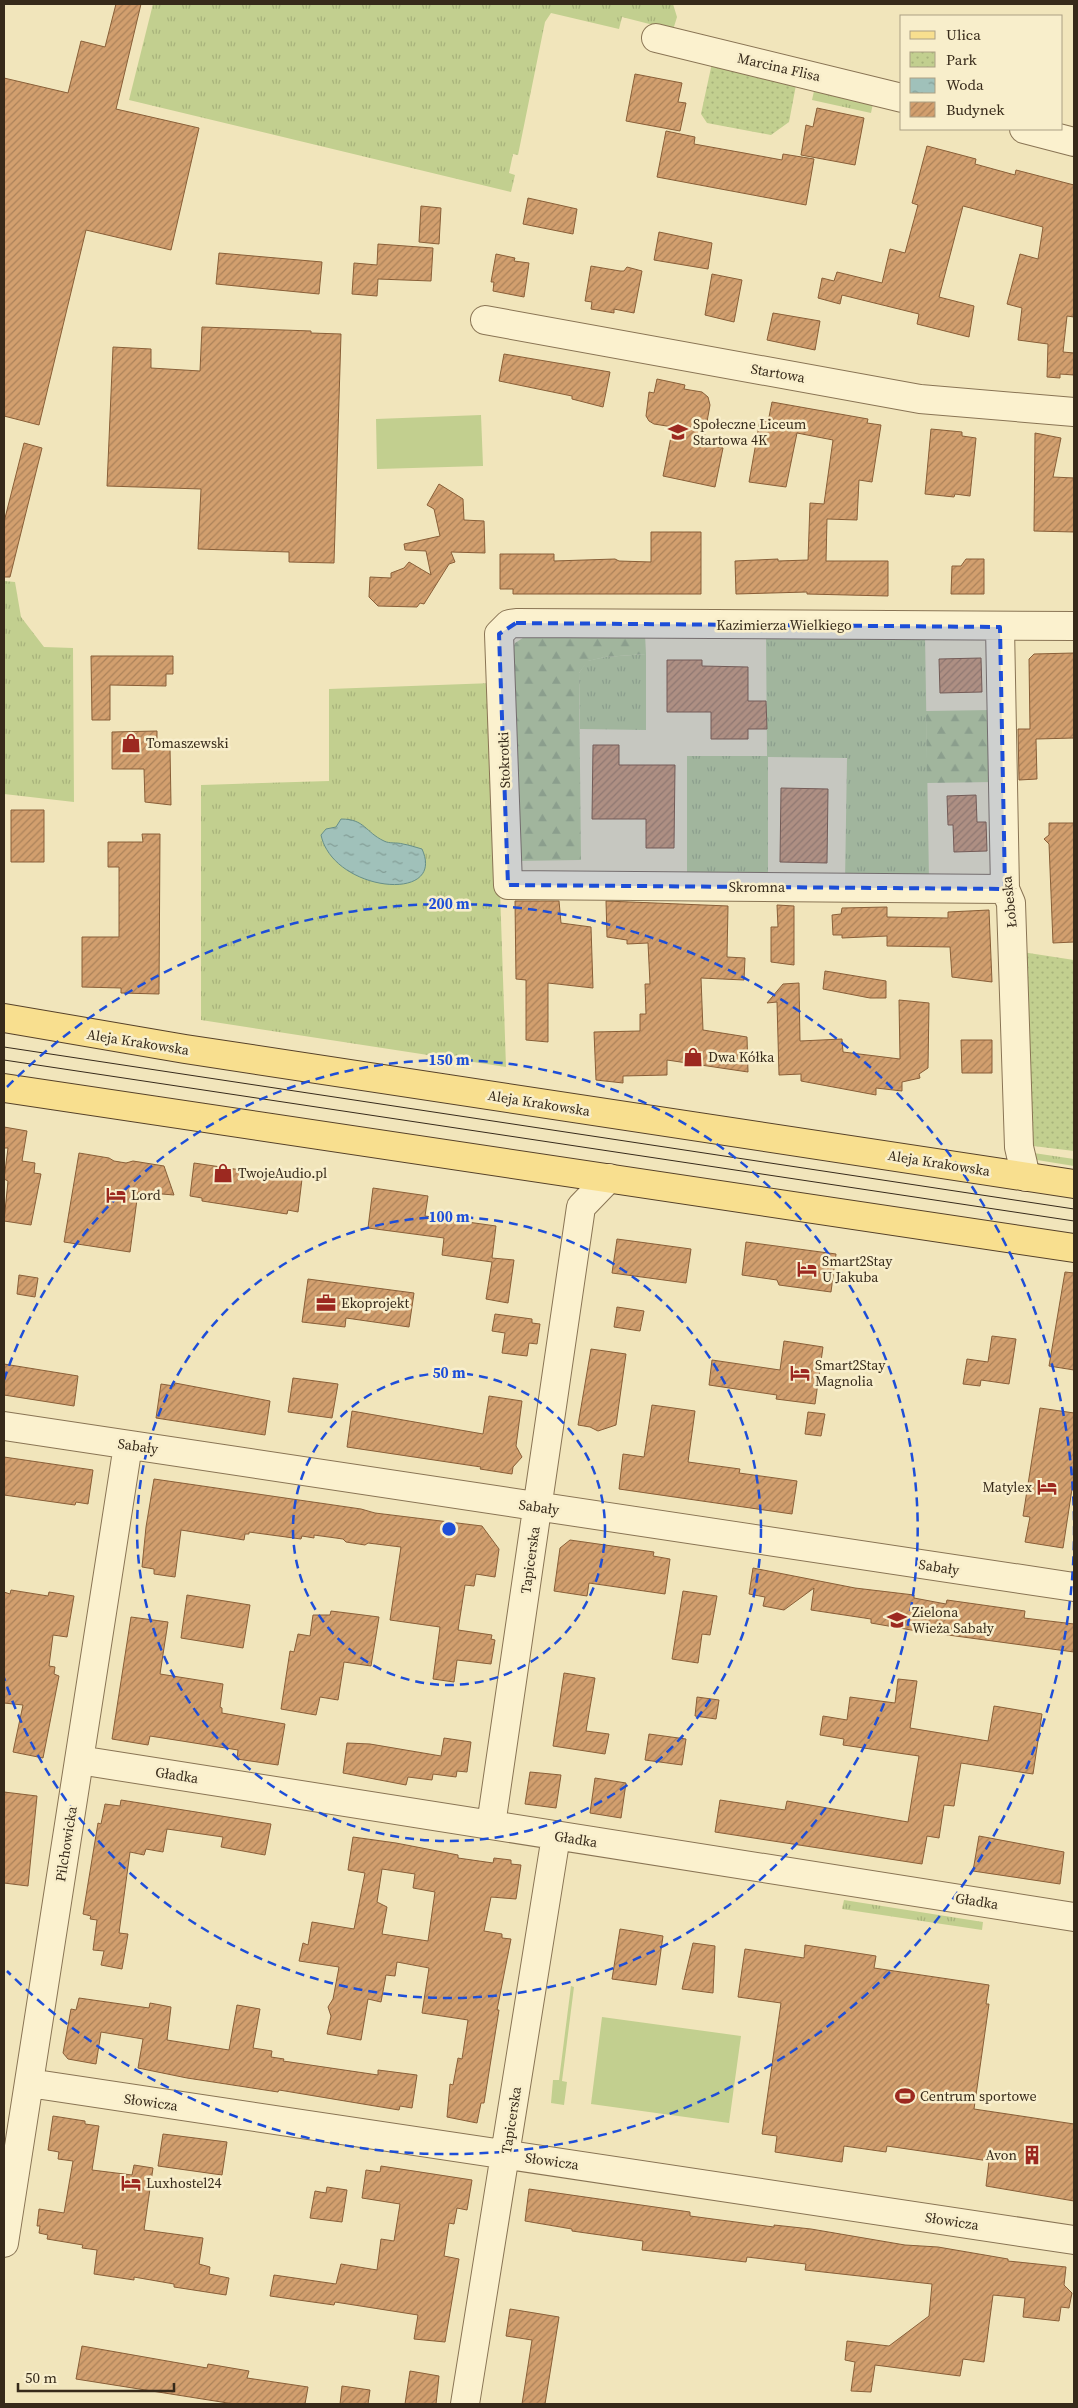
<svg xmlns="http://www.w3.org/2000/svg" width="1078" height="2408" viewBox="0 0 1078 2408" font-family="'Source Serif 4',serif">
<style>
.grass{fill:url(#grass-tufts)}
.forest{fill:url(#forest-firs)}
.park{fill:url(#park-dots)}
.pitch{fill:#c2cf8f}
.water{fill:url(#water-ripples);stroke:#678f88}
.building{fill:url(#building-hatch);stroke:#895f38;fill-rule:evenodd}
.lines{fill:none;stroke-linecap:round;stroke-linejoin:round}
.minor-casing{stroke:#897454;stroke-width:30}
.major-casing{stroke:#564129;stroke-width:30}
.minor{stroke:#fbf1ce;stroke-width:28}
.major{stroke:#f8df8f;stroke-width:28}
.tram{stroke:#372a1a;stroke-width:1}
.marked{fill:#1d4ed8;fill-opacity:0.2;stroke:#1d4ed8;stroke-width:4;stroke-dasharray:10 6;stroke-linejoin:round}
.ring{fill:none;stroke:#1d4ed8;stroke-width:2.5;stroke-dasharray:9 6}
.labels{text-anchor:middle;stroke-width:5;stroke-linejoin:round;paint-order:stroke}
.street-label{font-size:14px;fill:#372a1a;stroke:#f8eecb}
.poi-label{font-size:14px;fill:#372a1a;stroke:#f8eecb;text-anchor:start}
.centre{fill:#1d4ed8;stroke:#f8eecb;stroke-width:2.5}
.ring-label{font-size:15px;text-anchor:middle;font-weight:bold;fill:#1d4ed8;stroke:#f8eecb;stroke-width:5;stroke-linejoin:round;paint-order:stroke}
</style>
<defs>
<pattern id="grass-tufts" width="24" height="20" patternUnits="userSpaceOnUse" patternTransform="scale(1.25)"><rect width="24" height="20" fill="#c2cf8f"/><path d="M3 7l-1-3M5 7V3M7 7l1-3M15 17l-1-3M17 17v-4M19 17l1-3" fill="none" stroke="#a7b27b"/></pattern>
<pattern id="forest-firs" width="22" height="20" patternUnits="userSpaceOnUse" patternTransform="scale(1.25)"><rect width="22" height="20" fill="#c2cf8f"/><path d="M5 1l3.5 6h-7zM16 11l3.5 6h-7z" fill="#a7b27b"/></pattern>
<pattern id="park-dots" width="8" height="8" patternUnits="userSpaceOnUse" patternTransform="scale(1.25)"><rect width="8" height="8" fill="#c2cf8f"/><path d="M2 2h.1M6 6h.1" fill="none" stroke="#a7b27b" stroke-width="1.8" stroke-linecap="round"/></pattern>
<pattern id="water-ripples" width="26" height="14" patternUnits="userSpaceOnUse" patternTransform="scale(1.25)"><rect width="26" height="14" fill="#a0c1ba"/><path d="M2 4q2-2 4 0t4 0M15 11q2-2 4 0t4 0" fill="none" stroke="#839d96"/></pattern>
<pattern id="building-hatch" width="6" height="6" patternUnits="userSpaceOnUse" patternTransform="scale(1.25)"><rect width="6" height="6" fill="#d29f6e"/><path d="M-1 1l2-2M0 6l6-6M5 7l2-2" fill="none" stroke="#ab825a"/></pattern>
</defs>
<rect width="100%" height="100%" fill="#f1e5bb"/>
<path class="grass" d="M153,4H673L677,17L673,30L622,17L619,29L551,13L545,22L518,155L513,154L509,173L515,175L511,192L129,100Z
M816,82L873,103L871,113L812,100Z
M4,581L15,582L21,617L44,647L73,648L74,802L4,794Z
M766,633L925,634L929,881L845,882L847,758L768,757V879L687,878V756H767Z
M646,654V730L580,729L579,673L587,661L605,657Z
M493,683L506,1067L201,1020V785L329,781V689Z
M1027,1152L1074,1159V1166L1031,1159Z
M844,1900L983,1922L982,1930L842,1909Z"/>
<path class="forest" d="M529,634H645L646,654L605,657L588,661L579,673L581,860L513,861L510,658L515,643Z
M993,710L995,782L927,783L926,711Z"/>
<path class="park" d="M712,63L796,85L789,122L771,135L707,123L701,114Z
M1022,952L1074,960V1151L1025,1145Z"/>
<path class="pitch" d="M481,415L483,466L377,469L376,419Z
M571,1986L574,1987L562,2081L567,2082L564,2105L551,2103L553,2080H559Z
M602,2017L741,2036L729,2123L591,2104Z"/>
<path class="water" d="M341,819C365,819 365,832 384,841C390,844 396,842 403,844C409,845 415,847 422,849C447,904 333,892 321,835L326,829L336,827Z"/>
<path class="building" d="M116,4H141L116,109L199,128L171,250L86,230L39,425L4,416V78L68,93L81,41L105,47Z
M635,74L682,83L678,102L686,103L680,131L626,121Z
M817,108L864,118L855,165L801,155L806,125L813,127Z
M666,131L695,137L694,144L744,153L782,160L783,154L814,159L806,205L657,177Z
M927,146L976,159L975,164L1015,175L1016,170L1074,185V317L1067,316L1063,352L1074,353V375L1060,374V378L1047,377L1048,344L1018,340L1022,308L1007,304L1020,254L1038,259L1043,227L963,206L939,297L974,306L969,337L917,324L919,314L842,295L840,304L818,298L822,278L834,281L837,272L882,283L890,249L905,253L918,205L912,203Z
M528,198L577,209L573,234L523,224Z
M421,206L441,208L439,244L419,242Z
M659,232L712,243L708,269L654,260Z
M378,244L433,248L431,281L378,279L377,296L352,294L354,263L377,265Z
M219,253L322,262L319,294L216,284Z
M496,254L515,258L514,261L529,263L524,297L493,291L494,282H491Z
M591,266L620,271H624L627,267L642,271L634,313L614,309V313L591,309L592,302L585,301Z
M712,274L742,280L734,322L705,315Z
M773,313L820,321L815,350L767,340Z
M202,327L311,331V333L341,334L334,563L289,562V552L198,549L201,489L107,486L113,347L151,349V368L200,371Z
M504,354L610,372L603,407L572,399V396L499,381Z
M657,379L685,385L684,389L702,392L708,397L710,405L703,444L723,448L715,487L663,476L673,427L654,424L649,421L646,416L649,392L654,393Z
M772,402L868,419L867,423L881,425L872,482L859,480L857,520L827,519L826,561H888V596L807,594V592L736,594L735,561L778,559V561L808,560L810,503L824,504L833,440L797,433L786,487L749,482L760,420L768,422Z
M931,429L962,432V436L976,438L970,496L955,494L954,497L925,494Z
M1035,433L1061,438L1053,477L1074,478V532L1034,531Z
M24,443L42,448L10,577H4V522Z
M439,484L463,499L464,520L484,521L485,553L451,552L455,562L449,564L424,604L420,603L417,607L378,606L369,597L370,577L391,578V573L404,568L409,562L431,575L426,551L405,550L404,544L440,536L434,509L427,505Z
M651,532H701V594H513V589H500V554H554V561L615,559L619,561L651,562Z
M966,559H984V594H951L952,566H961Z
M1074,653V738L1036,739L1037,779L1019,780L1018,729H1030L1029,659L1034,654Z
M91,656H173V674H166V686L110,685V720H92Z
M981,658L982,692L940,693L939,659Z
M667,660H702V666L748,667V701H766L767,729H748V739H711V712H667Z
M157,731V748L170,747L171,805L145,802L144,769H112V732Z
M593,745H619V765H675L674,848H646V819H592Z
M781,788L828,789L827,863L780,862Z
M976,795L977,822H986L987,851L954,852L953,825H948L947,796Z
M11,810H44V862H11Z
M1049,823H1074V942L1053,943L1049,844L1044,839L1049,835Z
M142,834H160L159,994L121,993V988L82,987V937H119V867H108V842H143Z
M515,901H559L561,923L591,927L593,988L548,983V1042L526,1040V980L516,979Z
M606,901L728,906L727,957L745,958L744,980L701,978L703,1030L747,1037L748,1072L667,1060V1075L623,1076V1083L596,1080L594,1032L640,1031V1014H646L645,984H650L648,943L627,944V940L607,937Z
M777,905L794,906V965L771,962V927H778Z
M887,907V917L948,918V912L989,910L992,982L952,977L950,947L887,946V936L842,938V935H833L832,915L841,914L842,908Z
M825,971L886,981V998H870L823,989Z
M799,983L800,1041L842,1039L843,1052L900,1059L899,1000L929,1003L928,1068L919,1074L920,1078L902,1082V1091L876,1088V1095L801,1081V1074L779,1075L777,1002L767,1003L783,984Z
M961,1040H992V1073H962Z
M4,1127L27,1131L22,1161L35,1163L34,1173L41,1174L31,1225L4,1221L8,1181L4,1179L8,1148H4Z
M79,1153L109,1158L114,1161L126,1163L133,1161L164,1166L174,1195L138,1192L130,1252L64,1242Z
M194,1163L302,1179L298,1212L288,1210L287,1214L202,1201V1198L190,1196Z
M373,1188L428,1196L425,1216L496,1226L492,1258L514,1260L508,1303L486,1299L492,1262L442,1255L444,1238L368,1228Z
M617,1239L691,1249L686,1283L612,1273Z
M746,1242L836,1254L831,1292L779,1285L777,1280L742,1275Z
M1065,1272L1074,1273V1370L1049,1366Z
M19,1275L38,1278L35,1297L17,1294Z
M308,1279L414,1293L409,1327L346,1318L345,1327L302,1322Z
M617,1307L644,1311L640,1331L614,1327Z
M495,1314L532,1319V1323L540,1324L537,1344L529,1343L527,1356L502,1353L505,1333L492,1331Z
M992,1336L1016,1339L1009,1384L981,1380L980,1386L963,1384L967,1359L988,1362Z
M784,1341L823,1347L815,1404L776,1399L777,1395L709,1385L712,1360L780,1370Z
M591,1349L626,1354L616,1425L598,1431L590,1427L578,1425Z
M4,1364L78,1376L74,1406L4,1395Z
M293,1378L338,1384L332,1418L288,1412Z
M175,1383L270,1401L265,1435L156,1418L161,1384L174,1386Z
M489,1396L522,1401L516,1446L522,1457L513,1467L512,1474L480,1469L481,1467L347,1447L352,1411L483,1434Z
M652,1405L695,1411L688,1462L740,1469L739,1473L797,1481L792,1514L619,1489L623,1454L644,1457Z
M1040,1408L1074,1413V1476L1063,1548L1025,1542L1030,1517L1023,1516Z
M808,1412L825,1414L821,1436L805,1434Z
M4,1457L93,1470L88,1504L76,1502L75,1505L4,1495Z
M154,1479L361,1509L375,1513L482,1526L499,1549L495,1577L476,1574L474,1586L465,1585L458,1630L492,1635L491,1639L495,1640L491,1664L457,1660L454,1682L433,1679L440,1627L390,1620L401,1547L368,1543L365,1545L346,1542L343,1539L314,1535V1538L302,1536L301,1539L249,1532V1534H245L244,1540L181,1530L175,1577L154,1574V1569L142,1567L146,1527Z
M570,1540L654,1552L653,1556L670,1559L665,1594L589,1583L587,1596L554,1591L560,1548Z
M753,1568L855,1588L914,1595V1598L946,1604L947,1600L1025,1611L1024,1618L1074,1624V1652L911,1630L871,1623V1619L811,1610L814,1588L784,1610L763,1606L765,1597L749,1594Z
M11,1590L48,1596L49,1592L74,1596L67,1637L53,1635L49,1666L55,1667L54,1674L59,1676L43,1758L13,1752L23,1705L4,1703V1592L10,1594Z
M683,1591L717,1596L710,1635L702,1634L698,1663L672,1659Z
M187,1595L250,1605L243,1648L181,1638Z
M331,1611L379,1617L371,1666L344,1662L338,1700L320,1697L316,1715L281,1709L290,1651L294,1652L298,1634L310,1636L313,1615H330Z
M131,1617L168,1622L160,1674L223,1684L220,1707L222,1708V1713L285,1724L278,1765L237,1759L238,1750L182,1741L150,1736L148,1745L112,1739Z
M564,1673L595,1678L586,1731L609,1734L605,1754L553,1746Z
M898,1679L917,1681L910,1728L988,1741L994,1706L1042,1714L1033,1774L961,1763L954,1806L944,1805L939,1838L927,1836L922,1864L715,1832L720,1800L785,1810L787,1801L908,1822L919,1756L843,1745L844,1739L820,1735L823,1716L847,1720L850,1697L895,1703Z
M697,1697L719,1700L716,1719L695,1716Z
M649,1734L686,1739L682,1765L645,1760Z
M444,1738L471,1742L467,1772L457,1771L456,1777L433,1774L432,1780L408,1777L406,1785L343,1773L347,1743L370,1744L441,1756Z
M530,1772L561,1775L556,1808L525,1804Z
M595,1778L626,1783L621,1818L590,1813Z
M4,1792L37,1796L28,1886L4,1883Z
M121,1800L271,1824L265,1855L221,1847L223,1837L167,1829L163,1852L146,1849L144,1855L130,1852L119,1933L128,1934L122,1969L101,1965L104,1951L93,1950L97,1920L90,1919L91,1916L83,1914L98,1823L101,1824L105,1804L120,1806Z
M979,1836L1064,1852L1060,1884L973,1871Z
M353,1837L396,1843L458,1855V1858L493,1863L494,1858L511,1860V1864L521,1865L516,1899L491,1897L484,1931L502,1934V1938L511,1939L497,2010H499L484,2103H481L477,2123L447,2117L450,2084L453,2085L458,2058L462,2059L468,2020L422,2013L429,1968L397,1962L395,1976L386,1975L381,2002L368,1999L361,2040L327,2034L331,2016L328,2007L333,1999L339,1967L299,1961L303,1943L308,1945L312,1922L354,1929L365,1873L348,1870ZM382,1869L415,1874L413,1888L435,1892L428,1941L382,1934L387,1907L377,1902Z
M620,1929L663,1936L656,1985L612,1979Z
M693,1943L715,1946L713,1993L682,1989Z
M805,1945L876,1956L874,1968L989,1985L986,2004H989L974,2109L1074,2124V2201L986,2186L989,2161L887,2146L886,2152L844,2146L842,2162L775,2152L777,2136L762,2134L781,2003L738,1997L745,1949L804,1958Z
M79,1998L149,2008L150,2003L171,2007L167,2040L229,2050L237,2005L260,2009L253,2048L272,2051L271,2057L284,2059L283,2061L378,2075V2070L417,2075L412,2108L400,2106L399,2110L279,2090L278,2092L187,2078L138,2068L143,2039L101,2032L96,2064L68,2059L63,2053L71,2009L76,2010Z
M53,2116L85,2121V2124L99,2126L92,2170L132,2175L134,2165L153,2168L144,2230L203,2238L199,2264L210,2267L209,2274L229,2278L226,2295L174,2287V2284L134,2277V2280L94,2274L97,2250L82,2248L83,2245L47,2239L48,2235L39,2233L40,2226H37L39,2209L64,2213L73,2161L58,2159L59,2152L48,2150Z
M163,2134L227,2142L222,2175L158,2166Z
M381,2166L472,2180L467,2210L457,2208L454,2224L449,2223L444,2256L459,2259L445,2342L414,2339L418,2315L335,2302L334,2305L270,2296L274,2275L336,2284L341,2264L377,2270L381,2239L394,2241L400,2204L362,2198L366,2170L380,2172Z
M327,2187L347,2190L342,2222L310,2218L315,2191L326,2193Z
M529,2189L690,2212V2216L774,2227V2225L811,2229L905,2245L938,2247L1008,2259V2261L1066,2267L1064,2285L1072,2293L1069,2308L1061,2307L1059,2321L1023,2317L1025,2298L993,2295L984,2362L963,2359L960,2376L875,2365L871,2392L851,2391L855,2362L845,2360L847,2341L889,2346L929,2316L932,2284L805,2270L806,2264L747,2257L746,2262L642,2250L643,2241L572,2231V2229L525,2221Z
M510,2309L559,2317L545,2404H522L532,2340L506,2336Z
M82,2346L207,2368L208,2364L249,2371L247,2378L308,2387L305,2404H234L76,2379Z
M410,2371L439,2376L436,2404H405Z
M342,2386L370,2390L368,2404H340Z"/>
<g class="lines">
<defs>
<path id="minor" d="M656,38L902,98
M1024,129L1074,142
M485,320L920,399L1074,412
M1000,627L1005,889L1011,903L1019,1147L1026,1177
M1005,889L508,885L499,634L509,624L516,623L1074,626
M4,1426L1074,1587
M79,1760L1074,1917
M491,1825L581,1207L609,1178
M29,2083L1074,2240
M4,2243L128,1445
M465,2404L556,1836"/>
<path id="major" d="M4,1018L185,1049L1074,1184
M4,1088L1074,1248"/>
</defs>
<use href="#minor" class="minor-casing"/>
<use href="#major" class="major-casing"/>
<use href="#minor" class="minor"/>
<use href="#major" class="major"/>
<path class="tram" d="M4,1047L1074,1209
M4,1060L1074,1221"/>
</g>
<path class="marked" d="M516,623L1000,627L1005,889L508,885L499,634Z"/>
<g class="ring">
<circle cx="449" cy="1529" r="156"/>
<circle cx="449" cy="1529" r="312"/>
<path d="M4 1380A469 469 0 1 1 4 1678"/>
<path d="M7 1087A625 625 0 1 1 7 1971"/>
</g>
<defs>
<symbol id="school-bare" viewBox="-9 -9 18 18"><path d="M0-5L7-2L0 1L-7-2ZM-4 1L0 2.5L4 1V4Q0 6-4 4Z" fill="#9c2920" stroke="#f8eecb" stroke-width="2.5" paint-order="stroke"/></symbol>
<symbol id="shop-bare" viewBox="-9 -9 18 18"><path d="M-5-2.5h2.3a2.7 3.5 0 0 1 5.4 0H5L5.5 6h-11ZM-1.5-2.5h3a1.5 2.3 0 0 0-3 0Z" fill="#9c2920" stroke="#f8eecb" stroke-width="2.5" paint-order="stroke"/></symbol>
<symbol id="hotel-bare" viewBox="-9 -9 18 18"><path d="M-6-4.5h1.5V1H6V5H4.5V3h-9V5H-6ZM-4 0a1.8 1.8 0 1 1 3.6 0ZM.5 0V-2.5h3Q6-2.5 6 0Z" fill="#9c2920" stroke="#f8eecb" stroke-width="2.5" paint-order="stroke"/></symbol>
<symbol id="office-bare" viewBox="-9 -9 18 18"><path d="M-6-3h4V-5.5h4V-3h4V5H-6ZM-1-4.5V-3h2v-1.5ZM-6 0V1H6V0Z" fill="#9c2920" stroke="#f8eecb" stroke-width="2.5" paint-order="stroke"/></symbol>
<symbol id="stadium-bare" viewBox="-9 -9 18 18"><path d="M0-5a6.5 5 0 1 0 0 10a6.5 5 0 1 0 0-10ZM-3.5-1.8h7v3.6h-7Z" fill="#9c2920" stroke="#f8eecb" stroke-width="2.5" paint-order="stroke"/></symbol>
<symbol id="building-bare" viewBox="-9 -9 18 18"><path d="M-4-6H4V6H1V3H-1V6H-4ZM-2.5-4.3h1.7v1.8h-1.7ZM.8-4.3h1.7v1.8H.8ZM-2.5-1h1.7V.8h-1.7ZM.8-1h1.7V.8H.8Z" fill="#9c2920" stroke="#f8eecb" stroke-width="2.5" paint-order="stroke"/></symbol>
</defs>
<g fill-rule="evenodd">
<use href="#school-bare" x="664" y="418" width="28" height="28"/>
<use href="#shop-bare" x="117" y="729" width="28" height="28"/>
<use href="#shop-bare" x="679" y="1043" width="28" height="28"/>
<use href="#shop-bare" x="209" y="1159" width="28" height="28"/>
<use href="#hotel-bare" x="102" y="1181" width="28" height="28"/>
<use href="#hotel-bare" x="793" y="1255" width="28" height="28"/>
<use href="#office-bare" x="312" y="1289" width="28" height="28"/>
<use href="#hotel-bare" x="786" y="1359" width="28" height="28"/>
<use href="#hotel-bare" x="1033" y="1473" width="28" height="28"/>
<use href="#school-bare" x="883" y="1606" width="28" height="28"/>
<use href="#stadium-bare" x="891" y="2082" width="28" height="28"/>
<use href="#building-bare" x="1018" y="2141" width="28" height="28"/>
<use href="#hotel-bare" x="117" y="2169" width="28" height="28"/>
</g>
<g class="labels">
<g class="street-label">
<text transform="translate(779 67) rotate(13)" y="5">Marcina Flisa</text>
<text transform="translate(778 373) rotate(10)" y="5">Startowa</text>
<text x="784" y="630">Kazimierza Wielkiego</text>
<text transform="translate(504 760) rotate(-92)" y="5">Stokrotki</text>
<text x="757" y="892">Skromna</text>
<text transform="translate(1009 902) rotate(-96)" y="5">Łobeska</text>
<text transform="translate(138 1042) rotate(9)" y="5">Aleja Krakowska</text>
<text transform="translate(539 1103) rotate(9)" y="5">Aleja Krakowska</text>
<text transform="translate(939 1163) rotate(9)" y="5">Aleja Krakowska</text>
<text transform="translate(138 1446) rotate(8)" y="5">Sabały</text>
<text transform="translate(539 1507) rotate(8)" y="5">Sabały</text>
<text transform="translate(530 1560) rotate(-82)" y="5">Tapicerska</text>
<text transform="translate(939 1567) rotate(9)" y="5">Sabały</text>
<text transform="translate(177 1775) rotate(9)" y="5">Gładka</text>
<text transform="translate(576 1839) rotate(9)" y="5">Gładka</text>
<text transform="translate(66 1844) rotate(-81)" y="5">Pilchowicka</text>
<text transform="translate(977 1901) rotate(9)" y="5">Gładka</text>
<text transform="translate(151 2102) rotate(8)" y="5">Słowicza</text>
<text transform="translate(511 2120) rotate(-81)" y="5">Tapicerska</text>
<text transform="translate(552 2161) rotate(8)" y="5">Słowicza</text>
<text transform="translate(952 2221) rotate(9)" y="5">Słowicza</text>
</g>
<g class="poi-label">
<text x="693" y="429">Społeczne Liceum<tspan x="693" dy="16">Startowa 4K</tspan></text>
<text x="146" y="748">Tomaszewski</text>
<text x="708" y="1062">Dwa Kółka</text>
<text x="238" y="1178">TwojeAudio.pl</text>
<text x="131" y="1200">Lord</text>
<text x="822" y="1266">Smart2Stay<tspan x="822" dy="16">U Jakuba</tspan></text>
<text x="341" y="1308">Ekoprojekt</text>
<text x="815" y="1370">Smart2Stay<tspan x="815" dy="16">Magnolia</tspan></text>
<text x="1032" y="1492" text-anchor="end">Matylex</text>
<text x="912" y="1617">Zielona<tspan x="912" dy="16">Wieża Sabały</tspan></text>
<text x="920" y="2101">Centrum sportowe</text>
<text x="1017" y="2160" text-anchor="end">Avon</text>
<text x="146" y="2188">Luxhostel24</text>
</g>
</g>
<circle cx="449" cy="1529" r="8" class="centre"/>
<g class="ring-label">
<text x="449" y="909">200 m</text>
<text x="449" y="1065">150 m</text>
<text x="449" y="1222">100 m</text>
<text x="449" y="1378">50 m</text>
</g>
<rect width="1078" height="2408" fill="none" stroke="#372a1a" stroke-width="10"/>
<rect x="900" y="15" width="162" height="115" fill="#f8eecb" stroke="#aba084"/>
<rect x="910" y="31" width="25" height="8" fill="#f8df8f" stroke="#aba084"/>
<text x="946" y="40" font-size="15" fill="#372a1a">Ulica</text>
<rect x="910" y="52" width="25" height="15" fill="url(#park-dots)" stroke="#aba084"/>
<text x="946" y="65" font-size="15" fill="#372a1a">Park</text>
<rect x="910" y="78" width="25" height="15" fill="url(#water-ripples)" stroke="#aba084"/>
<text x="946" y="90" font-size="15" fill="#372a1a">Woda</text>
<rect x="910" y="102" width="25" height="15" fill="url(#building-hatch)" stroke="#aba084"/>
<text x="946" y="115" font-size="15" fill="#372a1a">Budynek</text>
<path d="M18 2383v8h156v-8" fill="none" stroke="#372a1a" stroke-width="2.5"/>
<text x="25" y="2383" font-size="15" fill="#372a1a" stroke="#f8eecb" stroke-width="4" paint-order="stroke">50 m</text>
</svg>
